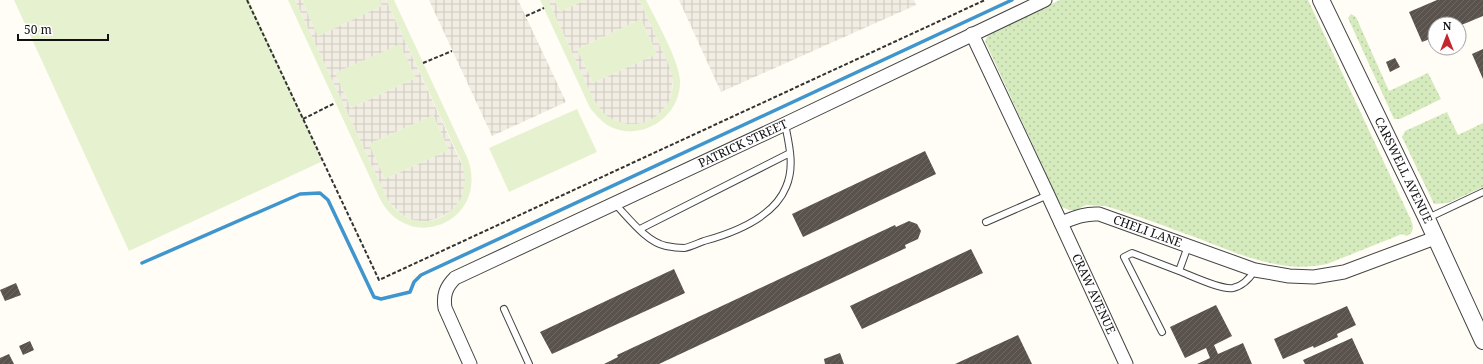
<svg xmlns="http://www.w3.org/2000/svg" width="1483" height="364" viewBox="0 0 1483 364" font-family="'Noto Serif',serif">
<style>
.grass{fill:url(#grass-dots)}
.pitch{fill:#e6f2cf}
.plaza{fill:url(#plaza-grid);fill-rule:evenodd}
.lines{fill:none;stroke-linecap:round;stroke-linejoin:round}
.stream{stroke:#3f96cf;stroke-width:3.5}
.building{fill:url(#building-hatch)}
.service-casing{stroke:#444;stroke-width:8}
.minor-casing{stroke:#444;stroke-width:15}
.tertiary-casing{stroke:#444;stroke-width:18}
.path{stroke:#333;stroke-width:2;stroke-dasharray:4 2;stroke-linecap:butt}
.service{stroke:#fff;stroke-width:6}
.minor{stroke:#fff;stroke-width:13}
.tertiary{stroke:#fff;stroke-width:16}
.labels{text-anchor:middle;stroke-width:4;stroke-linejoin:round;paint-order:stroke}
.street-label{font-size:12px;fill:#111;stroke:#fff}
</style>
<defs>
<pattern id="grass-dots" width="8" height="8" patternUnits="userSpaceOnUse"><rect width="8" height="8" fill="#d5ebbd"/><path d="M2 2h.1M6 6h.1" fill="none" stroke="#b6c8a1" stroke-width="1.8" stroke-linecap="round"/></pattern>
<pattern id="plaza-grid" width="8" height="8" patternUnits="userSpaceOnUse"><rect width="8" height="8" fill="#f1ede2"/><path d="M0 4h8M4 0v8" fill="none" stroke="#cecac1"/></pattern>
<pattern id="building-hatch" width="6" height="6" patternUnits="userSpaceOnUse"><rect width="6" height="6" fill="#5a524d"/><path d="M-1 1l2-2M0 6l6-6M5 7l2-2" fill="none" stroke="#6d6662"/></pattern>
</defs>
<rect width="100%" height="100%" fill="#fffdf5"/>
<path class="grass" d="M1060,0H1308L1411,220C1414,227 1414,232 1407,236L1402,234L1327,264C1283,274 1241,255 1200,239C1169,228 1137,215 1105,206L1086,205L1076,210H1069L1062,207L1054,191L985,41L988,35L992,32Z
M1351,14L1356,17L1389,91L1428,73L1441,99L1400,119H1394L1348,18Z
M1447,112L1458,135L1483,123V187L1448,203L1434,204L1402,137L1405,131Z"/>
<path class="pitch" d="M14,0H249L323,161L129,251Z
M288,0H295L389,202C421,244 478,211 461,161L386,0H394L467,157C492,221 408,257 379,197Z
M304,0H380L383,6L318,36L302,1Z
M540,0H548L594,100L604,114L635,124L659,114L668,103L671,96L673,84L669,65L639,0H646C656,20 679,60 680,81C681,118 639,144 607,125C600,120 595,114 590,108Z
M554,0H585L560,12Z
M641,19L657,54L593,83L577,49Z
M400,43L416,78L351,108L335,73Z
M577,109L597,152L509,192L489,148Z
M433,115L449,150L385,179L369,144Z"/>
<path class="plaza" d="M295,0H304L302,1L318,36L382,6L380,0H386L463,167L465,180L463,193L460,200L451,211L439,218L428,221H421L413,220L401,214L389,202ZM400,44L416,78L351,108L335,73ZM433,115L449,150L385,179L369,144Z
M429,0H518L566,102L492,136Z
M548,0H554L560,12L585,0H639L669,65L673,78L671,96L668,103L659,114L647,122L635,124H628L615,121L604,114L594,100ZM641,19L657,54L593,83L577,49Z
M679,0H914L916,5L721,92Z"/>
<g class="lines">
<path class="stream" d="M142,263L300,194L320,193L328,200L374,297L381,299L410,292L414,282L421,275L1012,0"/>
</g>
<path class="building" d="M1437,0H1483V16L1459,26V24H1435V37L1422,42L1409,12Z
M1483,49V79L1472,54Z
M1395,58L1400,67L1390,72L1386,62Z
M925,151L936,174L803,237L792,214Z
M909,221L917,224L921,231L918,239L905,245L906,248L659,364H604L618,357L617,355L895,225L896,227Z
M971,249L983,273L862,329L850,306Z
M674,269L685,293L552,354L540,332Z
M16,283L21,295L5,301L0,290Z
M1216,305L1232,336L1214,345L1218,354L1243,343L1252,364H1197L1210,358L1206,348L1185,358L1170,327Z
M1347,306L1356,325L1337,334L1338,337L1314,348L1313,346L1283,359L1274,339Z
M1018,335L1032,364H955Z
M1352,338L1364,364H1305L1303,360Z
M30,341L34,350L23,355L19,346Z
M840,353L844,364H825L824,359Z
M9,354L14,364H0V358Z"/>
<g class="lines">
<defs>
<path id="service" d="M615,204C628,217 646,242 666,246C671,247 679,248 684,248C691,247 698,243 704,241C733,233 774,217 786,187C795,167 789,144 785,124
M1428,218L1483,192
M986,222L1048,195
M640,229L790,153
M1179,271C1192,276 1221,290 1233,288C1243,286 1250,278 1255,270
M504,309L529,364
M1162,332L1124,257L1132,253L1179,271L1188,246"/>
<g id="minor">
<path id="s1" d="M972,34L1048,195L1126,364"/>
<path id="s2" d="M1061,223C1074,218 1085,213 1099,214L1255,270L1289,276L1314,277L1344,272L1435,238"/>
<path id="s3" d="M470,364L445,308C443,295 446,287 455,278L785,124L1045,0"/>
</g>
<g id="tertiary">
<path id="s4" d="M1321,0L1427,219L1483,341"/>
</g>
</defs>
<use href="#service" class="service-casing"/>
<use href="#minor" class="minor-casing"/>
<use href="#tertiary" class="tertiary-casing"/>
<path class="path" d="M247,0L379,280L985,0
M526,16L544,8
M423,63L452,51
M303,119L335,103"/>
<use href="#service" class="service"/>
<use href="#minor" class="minor"/>
<use href="#tertiary" class="tertiary"/>
</g>
<g class="labels">
<g class="street-label">
<text dy="4" stroke="none"><textPath href="#s3" startOffset="412">PATRICK STREET</textPath></text>
<text dy="4" stroke="none"><textPath href="#s4" startOffset="189">CARSWELL AVENUE</textPath></text>
<text dy="4" stroke="none"><textPath href="#s2" startOffset="91">CHELI LANE</textPath></text>
<text dy="4" stroke="none"><textPath href="#s1" startOffset="287">CRAW AVENUE</textPath></text>
</g>
</g>
<g transform="translate(1447 36)"><circle r="19" fill="#ffffff" stroke="#a0a0a0"/>
<path d="M0-3L7 15L0 10L-7 15Z" fill="#c4262e"/>
<text y="-6" font-size="11" font-weight="bold" text-anchor="middle" fill="#111111">N</text>
</g>
<path d="M18 34v6h90v-6" fill="none" stroke="#111111" stroke-width="2"/>
<text x="24" y="34" font-size="12" fill="#111111" stroke="#ffffff" stroke-width="3" paint-order="stroke">50 m</text>
</svg>
